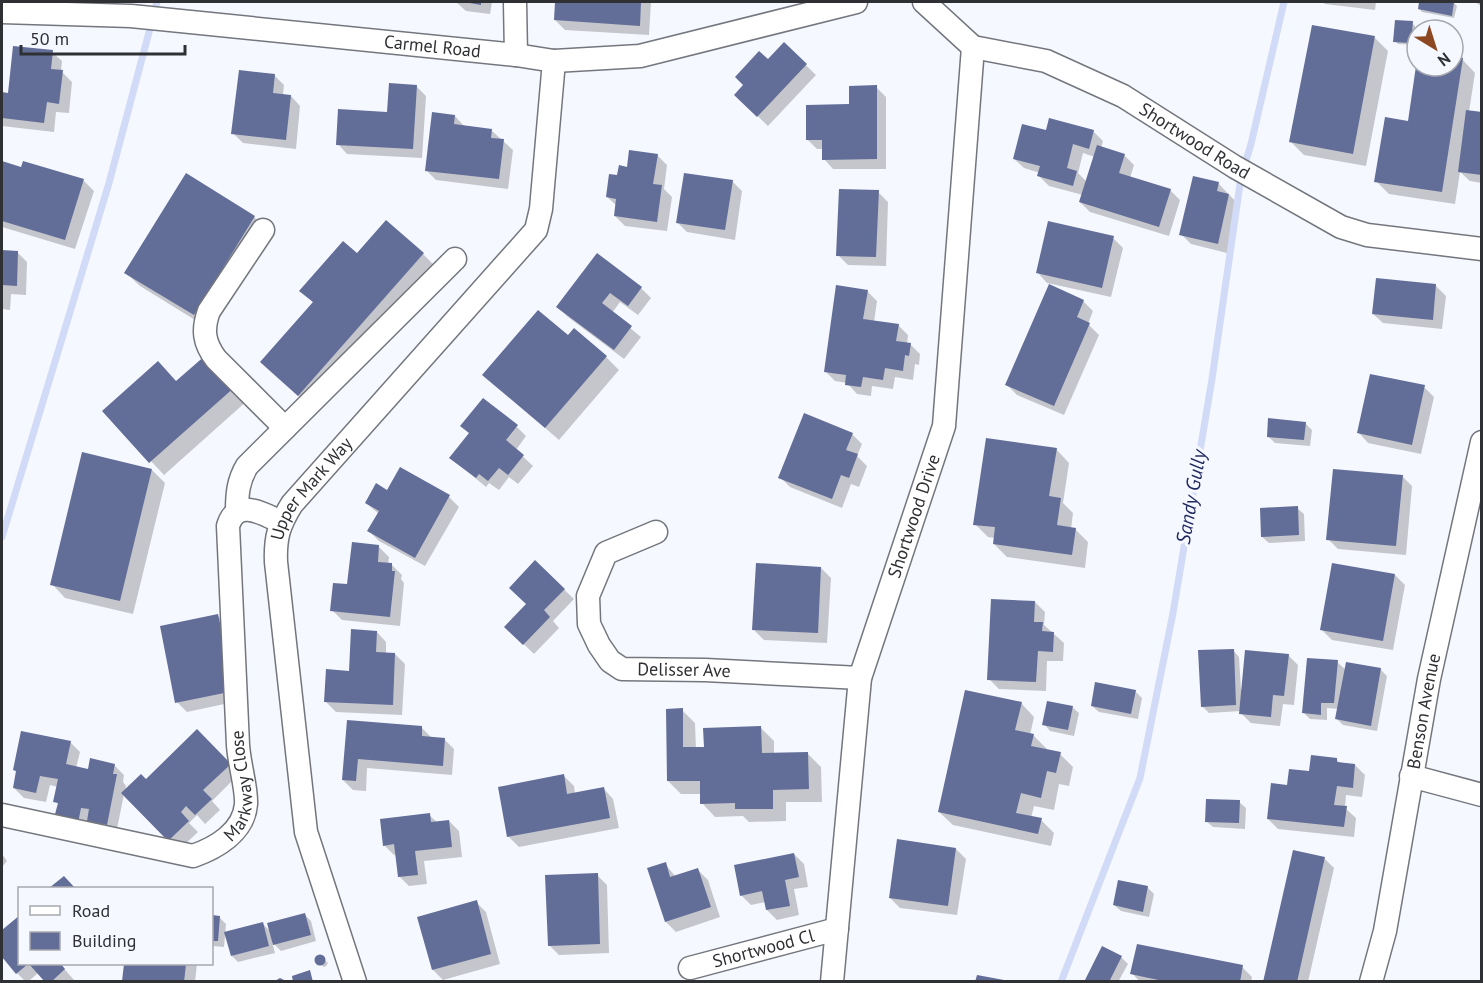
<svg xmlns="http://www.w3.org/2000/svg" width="1483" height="983" viewBox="0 0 1483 983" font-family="'PT Sans',sans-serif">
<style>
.shadow{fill:#0003;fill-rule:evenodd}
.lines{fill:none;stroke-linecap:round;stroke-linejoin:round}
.stream{stroke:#d1daf7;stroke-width:7}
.building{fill:#626d98}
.minor-casing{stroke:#74767e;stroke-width:25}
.minor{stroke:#fff;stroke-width:22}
.labels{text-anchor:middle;stroke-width:6;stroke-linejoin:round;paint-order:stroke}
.street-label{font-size:18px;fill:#2f3034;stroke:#f6f8ff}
.water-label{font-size:20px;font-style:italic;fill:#1e265e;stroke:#f6f8ff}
</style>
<rect width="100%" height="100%" fill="#f6f8ff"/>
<path class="shadow" d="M456,2H492L490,14L466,11Z
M557,2H651L649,35L565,30L555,20Z
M1323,2H1376L1375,10L1325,4Z
M1421,2L1454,3L1457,6L1454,18L1422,12L1419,9Z
M1475,2H1482V7Z
M1412,23L1415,26L1414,45L1398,44L1395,41Z
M1375,38L1388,51L1366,166L1304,155L1291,142Z
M784,44L816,75L768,126L736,95Z
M52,52L62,61L61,71L72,82L69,113L56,112L54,132L2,126V93L9,94Z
M1453,58L1462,59L1475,73L1469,112L1482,114V183L1470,181L1460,172L1455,204L1389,194L1376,181L1409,123L1418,66H1453Z
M274,75L284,85L283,95L291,96L300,106L296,149L243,143L233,133Z
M416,86L426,96L422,158L347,154L338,144L388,113Z
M876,87L886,97V169H833L824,159V149H817L807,139Z
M455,116L465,127L491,130L513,150L508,189L436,180L426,170Z
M1093,131L1103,141L1101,148L1124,155L1134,165L1130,178L1170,190L1180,200L1169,236L1090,212L1080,202L1083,195L1049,186L1039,176L1040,173L1024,168L1014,159L1047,132ZM1083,153L1095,157L1087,182L1078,173Z
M657,155L667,165L664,189L672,197L667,231L625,226L615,216L617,206L607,197L618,177L628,168Z
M2,162L22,169L24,163L84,181L94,191L75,249L2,227Z
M186,175L254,217L268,230L208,328L140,286L126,273Z
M732,181L742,191L735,240L687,232L677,222Z
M1218,183L1239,205L1227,253L1191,244L1181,234Z
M878,192L888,202L886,266L848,265L838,255Z
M1113,238L1123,248L1111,297L1047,283L1038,273Z
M2,252H17L27,262L26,295L11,294L10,310L2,309Z
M423,254L436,267L312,408L275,375L314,303L301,291L357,255Z
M597,255L641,288L651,298L638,315L620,302L612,313L641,337L624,359L568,317L558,307Z
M1436,286L1446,296L1442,329L1383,323L1373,314Z
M867,291L877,301L874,322L898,325L908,335L907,344H910L920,354L919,365L915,364L913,380L895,377L893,389L872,386L871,396L857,394L847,383L835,381L825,371Z
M1083,301L1093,311L1088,324L1099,335L1064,415L1017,395L1007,385Z
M569,337L606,357L619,370L559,440L484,375Z
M207,356L248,400L164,475L104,411L177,383Z
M1424,387L1434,397L1421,454L1368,443L1359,433Z
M1305,423L1312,430L1310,446L1275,443L1268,436Z
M517,427L526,436L516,450L533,466L518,484L509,477L499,490L489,483L486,487L451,458Z
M852,434L862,444L857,456L867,466L859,487L851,484L842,508L790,487L780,477Z
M1056,449L1069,463L1063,503L1073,513L1071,529H1075L1088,542L1085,568L1007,557L994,544L995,538L988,537L975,524Z
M152,470L165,483L133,614L65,598L52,584Z
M1402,476L1412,486L1406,555L1338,549L1328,539Z
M388,492L449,497L459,507L425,566L379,541L369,531L379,514L366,503Z
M1297,508L1304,514L1305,541L1269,543L1262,537Z
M379,547L389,557L388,564L392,565L402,575L401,579L404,583L400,626L342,620L332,610Z
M535,562L574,599L553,621L559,628L534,654L506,627L528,605Z
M821,568L831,578L827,643L764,640L754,630Z
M1395,575L1405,585L1393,650L1332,640L1322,630Z
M1035,602L1045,612L1044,625L1064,643L1063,661H1047L1046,691L999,689L989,679Z
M218,616L228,626L243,700L187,712L177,702Z
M377,632L386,642V654H395L405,664L402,715L336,712L326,702L350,672Z
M1233,650L1239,657L1241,690L1288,655L1298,665L1294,705L1283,704L1280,726L1251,723L1241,713V711L1209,713L1202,706Z
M1337,662L1346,670L1380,669L1387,676L1377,731L1343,725L1337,719L1339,709L1327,708V720L1310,719L1304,713Z
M1135,691L1142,698L1138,719L1099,712L1092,706Z
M1021,703L1034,717L1030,735L1034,736L1047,749L1046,751L1060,754L1073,767L1069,786L1059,784L1054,810L1034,806L1031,818L1041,820L1054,833L1051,846L953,825L939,812Z
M1072,707L1079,713L1074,736L1050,731L1044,724Z
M682,710L695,723L696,749L705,748L761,728L774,741V754H808L821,767L822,802H786V821L749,822L743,816L715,817L702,803V794H681L668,781Z
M348,722L422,728L432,738L444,739L454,749L452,775L367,768L366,791L353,790L343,780Z
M197,731L239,774L212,801L220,810L205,824L197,815L189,823L198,832L179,850L124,794L116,834L98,831L90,822L88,832L55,801L58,787L50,785L46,802L24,798L14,788L18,773L14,770L70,742L80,752L76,768L89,770L114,765L124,775L123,782L126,786L125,792L146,781Z
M1336,759L1341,764L1355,765L1365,775L1362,797L1346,795L1345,808L1356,818L1354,837L1278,829L1268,819L1288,786Z
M564,776L574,786L575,794L604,789L613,799L619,828L519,847L509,837L500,788Z
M1239,802L1246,808L1245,829L1213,827L1206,821Z
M429,815L438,823L449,821L459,831L462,857L424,861L427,884L409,886L399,876L397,854L394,855L384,845Z
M956,849L966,859L957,915L900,908L890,898Z
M2,854L7,861L2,867Z
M794,854L804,864L808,887L794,889L799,915L777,920L767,910L765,902L751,905L741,895Z
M1324,858L1334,868L1308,982H1265Z
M665,864L676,877L698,870L708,880L720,917L676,932L666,922L649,869Z
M597,875L607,885L609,953L559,955L549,945Z
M1147,887L1154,894L1149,917L1121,911L1114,905Z
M476,902L486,912L500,964L443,980L433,970L419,918Z
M305,915L311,921L316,941L281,951L272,942L275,953L238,962L232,956L263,924L271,932Z
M20,917V964H60L74,980L47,982L39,972L28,982H26L17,973L2,955V932Z
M212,917L220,918L226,924L224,947L212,946Z
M320,956L328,963L326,966L324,967L316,960Z
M1121,957L1128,964L1118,982H1087Z
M125,964H197L195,982H125L124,980Z
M1242,967L1252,977L1251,982H1140L1132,973Z"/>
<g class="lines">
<path class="stream" d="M2,537L109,183L157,2
M1061,982L1140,778L1173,613L1212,379L1241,177L1251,144L1284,2"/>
</g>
<path class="building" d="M464,2H481V5Z
M555,2H641L640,26L554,20Z
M1419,2H1454L1452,16L1418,9Z
M1395,20L1413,21L1411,43L1393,42Z
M1312,25L1375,36L1353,154L1289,142Z
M784,42L807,64L757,117L734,95L743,85L735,77L759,51L768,59Z
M13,46L53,50L51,69L63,70L59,104L47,102L44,123L2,118V92L8,93Z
M1453,56L1463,58L1442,192L1374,182L1385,117L1408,121L1416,66H1453Z
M239,70L275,74L273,93L291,95L286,140L231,134Z
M389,83L417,85L413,149L336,145L338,109L387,112Z
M877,85V159L822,160V140H806V105L849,104V86Z
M1466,110L1482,112V175L1458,172Z
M432,112L455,115L454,124L492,129L491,138L504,139L499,179L425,171Z
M1049,118L1094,130L1089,149L1073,144L1067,168L1077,171L1073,186L1037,176L1040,166L1013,159L1022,124L1046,130Z
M1097,145L1125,154L1119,173L1171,189L1159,227L1079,202Z
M629,150L658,154L653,184L662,185L657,222L614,216L616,199L606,197L609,174L617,175L619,165L627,167Z
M2,161L21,167L23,161L84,179L65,240L2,221Z
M186,173L255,216L194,315L124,273Z
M684,173L733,180L725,230L676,223Z
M1193,176L1219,182L1217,191L1229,194L1218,244L1179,235Z
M839,189L879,190L876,257L836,256Z
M386,220L424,253L298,396L260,362L313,302L299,291L343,241L357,253Z
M1048,221L1114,236L1102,288L1036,273Z
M2,250L18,251L17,286L2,285Z
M597,253L642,287L628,306L610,293L602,303L632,326L614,350L556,307Z
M1376,278L1436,284L1433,320L1372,314Z
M1049,284L1084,300L1077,317L1090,323L1054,406L1005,385Z
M836,285L868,290L863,319L899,324L896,341L911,343L909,356L905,355L903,371L885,368L883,380L863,377L861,387L845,385L846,375L824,372Z
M538,310L568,335L574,328L607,356L545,428L482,375Z
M207,354L236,386L149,463L102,411L158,361L176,381Z
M1370,374L1425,385L1412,445L1357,433Z
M483,398L518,425L506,440L524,455L508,475L499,468L488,481L479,474L476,478L449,458L469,433L460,426Z
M804,413L853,433L846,450L858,454L849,478L841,475L832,499L778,478Z
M1268,418L1306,422L1304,440L1267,437Z
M986,438L1057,448L1049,496L1061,498L1057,525L1076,528L1072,555L993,544L995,527L973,525Z
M82,452L152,469L120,601L50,585Z
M400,467L450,495L415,558L367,531L379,511L365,503L376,483L387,490Z
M1333,469L1403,475L1396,546L1326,540Z
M1298,506L1299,535L1261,537L1260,508Z
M352,542L379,545L378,562L392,563V571H395L390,617L330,611L333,583L347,584Z
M535,560L565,589L544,610L550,617L523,645L504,627L526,604L509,588Z
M756,563L821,567L818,633L752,630Z
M1332,563L1395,574L1383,641L1320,630Z
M991,599L1035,601L1034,622H1043L1042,631L1054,632L1053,652L1038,651L1036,682L987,680Z
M218,614L234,691L175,703L160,626Z
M351,629L377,631L376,652L395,653L393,705L324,702L326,669L349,671Z
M1234,649L1236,705L1201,707L1198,650Z
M1245,650L1289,654L1284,696L1273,695L1271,717L1239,714Z
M1307,658L1338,660L1334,703H1321V715L1302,713Z
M1346,662L1381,668L1371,726L1335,719Z
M1095,682L1136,690L1131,714L1091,706Z
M965,690L1022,702L1015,730L1034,734L1031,746L1061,752L1056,773L1047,771L1041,798L1021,793L1016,813L1042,818L1038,834L938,812Z
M1047,701L1073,706L1068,730L1042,725Z
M683,708V747H704L703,728L761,726L762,753L808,752L809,789L773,790V809H735V803L700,804V781H667L666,709Z
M347,720L422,726V736L445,738L443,766L358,759L356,781L342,780Z
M197,729L231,764L203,790L212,799L195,815L186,806L181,812L189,821L168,841L121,793L141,774L146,779Z
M21,731L71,741L66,764L88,769L90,758L115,764L113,774H117L107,825L87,821L89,809L81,808L78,823L54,818L58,803L53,802L58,779L40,776L36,793L13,788L16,771L13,770Z
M1311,755L1337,758V762L1355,764L1353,788L1337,786L1334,805L1347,806L1344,827L1267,819L1271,783L1287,785L1289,769L1309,771Z
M564,774L567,794L604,787L610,818L507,837L498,787Z
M1206,799L1240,800L1239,823L1205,822Z
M430,813L431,822L449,820L452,847L415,851L418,875L398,877L394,844L383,846L380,819Z
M897,839L956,848L948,906L889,898Z
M1293,850L1325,857L1297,982H1263Z
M794,853L799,877L785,880L790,906L766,910L762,891L740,896L734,865Z
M666,862L670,877L698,868L711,907L665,922L647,868Z
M598,873L600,944L548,946L545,875Z
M64,876L75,888H49Z
M1118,880L1148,886L1143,912L1113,905Z
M477,900L491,954L432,970L417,917Z
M305,913L311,935L273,945L267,923Z
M20,915V964H28L16,974L2,957V930Z
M212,915L220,916L218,941H212Z
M263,922L269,946L231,956L224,932Z
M1137,944L1243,965L1240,982H1168L1130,974Z
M1102,946L1122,956L1109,982H1084Z
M314.5 960a5.5 5.5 0 1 1 11 0a5.5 5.5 0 1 1-11 0Z
M29,964H61L65,969L51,982H45Z
M124,964H186L184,982L122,981Z
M310,970L313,982H293L292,976Z
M977,975L1004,980V982H975Z
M280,978L288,982H273Z"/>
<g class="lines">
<defs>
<g id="minor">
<path d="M515,2L516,55"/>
<path id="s1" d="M924,2L973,47L1046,61L1123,96L1235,167L1341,227L1367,235L1482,249"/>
<path id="s2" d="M2,12L131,16L516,55L554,61L640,56L856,2"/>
<path d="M263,230L209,311C202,330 204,343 216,359L285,428"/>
<path d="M237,512C237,494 238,481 247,466L455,259"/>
<path id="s3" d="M656,532L606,553L588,596L589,624L599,645L610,661L622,669L705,670L860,678"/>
<path d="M1411,776L1482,795"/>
<path id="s4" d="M2,815L193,856C216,848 244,832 246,804C247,789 239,763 238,745C235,672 231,599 228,526C237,497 263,514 281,522"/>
<path id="s5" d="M690,968L837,929"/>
<path id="s6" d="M355,982L306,832L276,562C275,537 279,525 292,504L536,230L541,209L554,61"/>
<path id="s7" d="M832,982L860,678L944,426L973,47"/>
<path id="s8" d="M1371,982L1385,931L1429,679L1482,442"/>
</g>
</defs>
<use href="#minor" class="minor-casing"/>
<use href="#minor" class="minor"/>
</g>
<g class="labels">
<g class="street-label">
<text dy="6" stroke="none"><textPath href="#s2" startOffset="432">Carmel Road</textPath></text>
<text dy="6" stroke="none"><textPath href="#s1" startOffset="310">Shortwood Road</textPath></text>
<text dy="6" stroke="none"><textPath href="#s6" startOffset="514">Upper Mark Way</textPath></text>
<text dy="6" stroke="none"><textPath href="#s7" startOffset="476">Shortwood Drive</textPath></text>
<text dy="6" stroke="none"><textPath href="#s3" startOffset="248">Delisser Ave</textPath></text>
<text dy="6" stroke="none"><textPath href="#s8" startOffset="276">Benson Avenue</textPath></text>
<text dy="6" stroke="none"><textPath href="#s4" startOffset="291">Markway Close</textPath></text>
<text dy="6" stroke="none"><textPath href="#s5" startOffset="76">Shortwood Cl</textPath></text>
</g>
<g class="water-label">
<text transform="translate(1191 497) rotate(-80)" y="7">Sandy Gully</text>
</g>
</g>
<rect width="1483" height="983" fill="none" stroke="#2f3034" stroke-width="6"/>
<rect x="18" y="887" width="195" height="78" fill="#f6f8ff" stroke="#a6a8ae" stroke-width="1.5"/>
<rect x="30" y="906" width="30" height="9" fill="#ffffff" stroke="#a6a8ae" stroke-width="1.5"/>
<text x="72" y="917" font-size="18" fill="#2f3034">Road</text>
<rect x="30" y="932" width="30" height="18" fill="#626d98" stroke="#a6a8ae" stroke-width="1.5"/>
<text x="72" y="947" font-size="18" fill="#2f3034">Building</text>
<g transform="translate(1435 48) rotate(142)"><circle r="28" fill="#f6f8ff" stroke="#a6a8ae" stroke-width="1.5"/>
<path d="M0-4.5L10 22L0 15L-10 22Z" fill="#8e4821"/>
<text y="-9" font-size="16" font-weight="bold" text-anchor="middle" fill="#2f3034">N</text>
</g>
<path d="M21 45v9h164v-9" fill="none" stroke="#2f3034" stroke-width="3"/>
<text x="30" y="45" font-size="18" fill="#2f3034" stroke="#f6f8ff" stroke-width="4.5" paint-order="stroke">50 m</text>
</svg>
